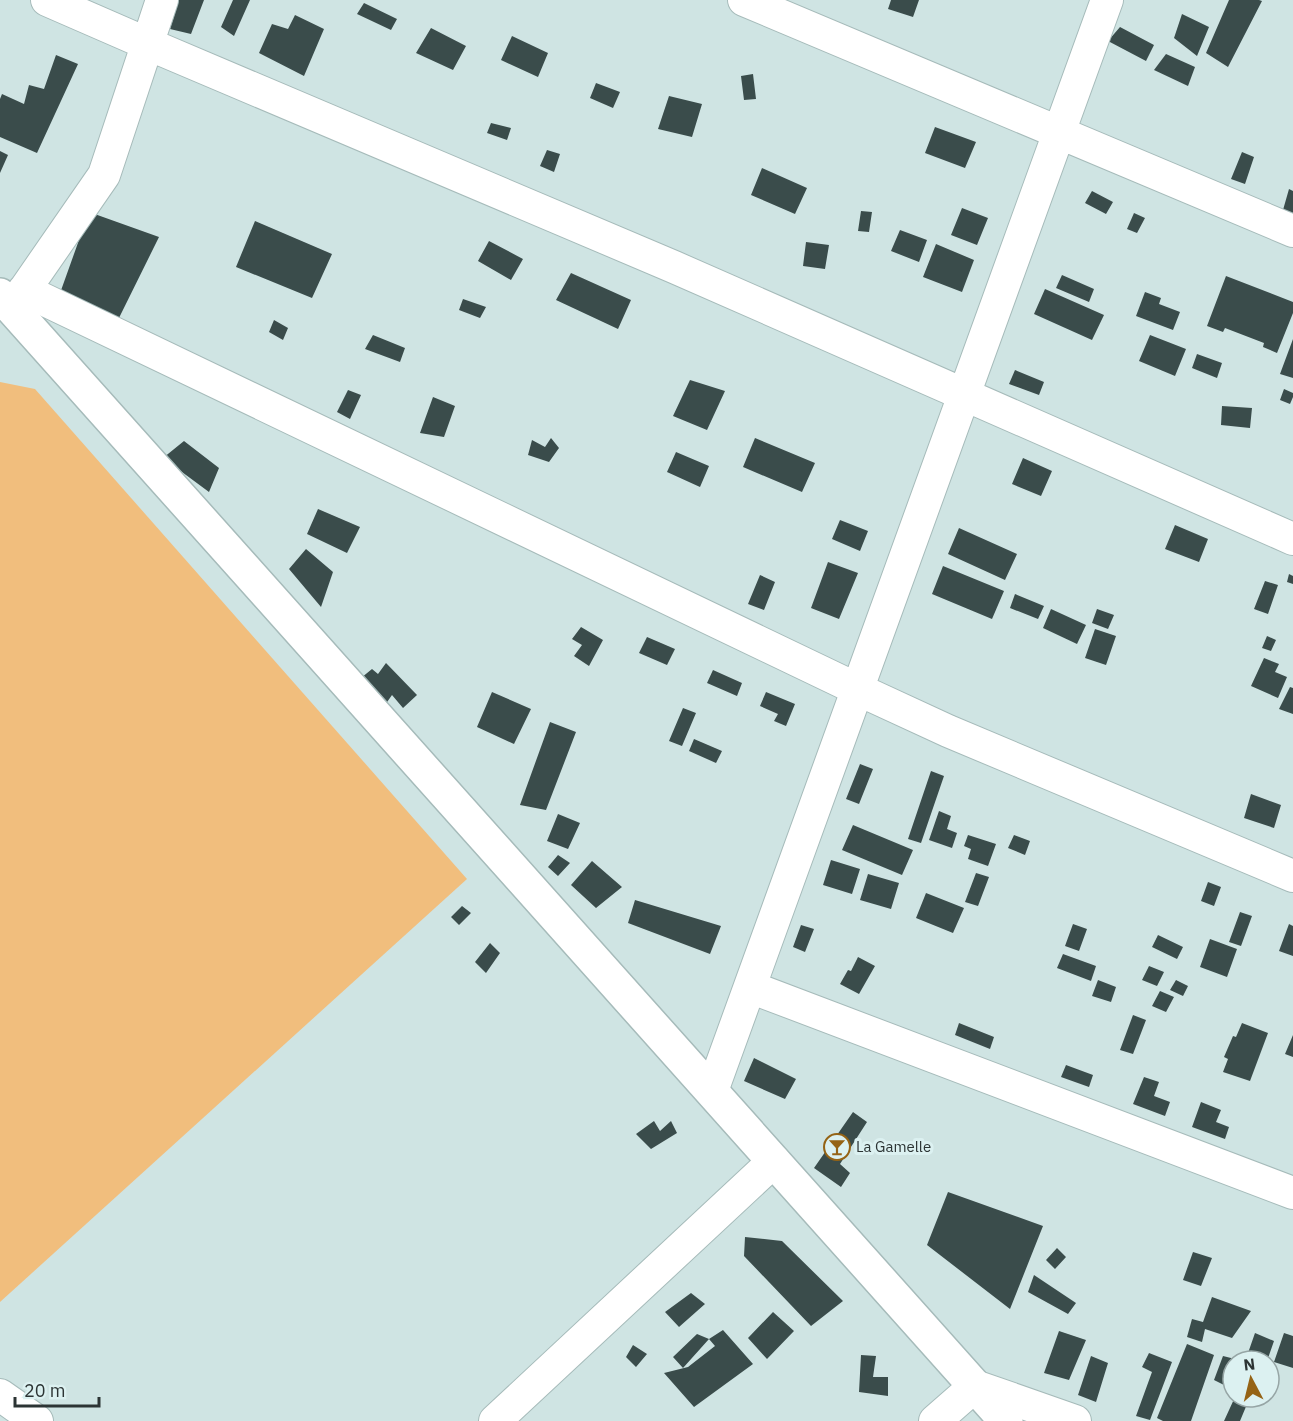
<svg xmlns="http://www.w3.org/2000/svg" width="1293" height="1421" viewBox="0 0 1293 1421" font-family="'IBM Plex Sans',sans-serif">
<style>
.green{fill:#f1be7d}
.building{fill:#3a4c4b}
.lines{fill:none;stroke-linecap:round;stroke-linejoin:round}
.street-casing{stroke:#a6bbba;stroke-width:34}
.primary-casing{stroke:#a6bbba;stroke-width:36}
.street{stroke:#fff;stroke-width:32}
.primary{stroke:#fff;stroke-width:33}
.labels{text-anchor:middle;stroke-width:6;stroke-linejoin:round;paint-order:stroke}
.poi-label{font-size:15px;fill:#2c3434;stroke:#dcf1f1;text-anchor:start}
</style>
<rect width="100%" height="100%" fill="#cfe4e3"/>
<path class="green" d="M0,382L35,389L467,879L0,1302Z"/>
<path class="building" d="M179,0H204L191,34L170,29Z
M233,0H250L234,36L221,27Z
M891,0H919L913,17L888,9Z
M1229,0H1259L1262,1L1228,67L1206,53Z
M364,3L397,19L391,30L357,14Z
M1182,14L1209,27L1197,56L1174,38Z
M295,15L324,29L304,76L259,53L272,24L288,29Z
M1120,27L1154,45L1146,61L1108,41Z
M431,28L466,46L453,70L416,53Z
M512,36L548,53L538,77L501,60Z
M1166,54L1195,67L1188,86L1154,70Z
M56,55L78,64L37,153L0,137V99L2,94L24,104L29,85L44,89Z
M753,74L756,99L744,100L741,76Z
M596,83L620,92L613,108L590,98Z
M669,96L702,104L692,137L658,129Z
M491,123L511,128L507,140L487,133Z
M935,127L976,142L965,168L925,153Z
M547,150L560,154L554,172L540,166Z
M0,151L8,155L0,173Z
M1242,152L1254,157L1245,184L1231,179Z
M762,168L807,188L795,214L751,195Z
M1289,189L1293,191V214L1283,210Z
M1092,191L1113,202L1106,214L1085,203Z
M962,208L988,218L977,245L951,235Z
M861,211L872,212L869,232L858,231Z
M89,212L159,237L115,326L59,296Z
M1134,213L1145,218L1137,233L1127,229Z
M255,221L332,254L312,298L236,267Z
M900,230L927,240L919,262L891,251Z
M489,241L523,259L511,280L478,261Z
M806,242L829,245L825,269L803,266Z
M936,244L974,260L962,292L923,277Z
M571,273L631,300L618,329L556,300Z
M1062,275L1094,289L1089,302L1056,288Z
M1226,276L1293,302V313L1277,353L1263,347L1264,343L1225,328L1223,332L1207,326Z
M1045,289L1104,315L1092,340L1034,314Z
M1145,292L1161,298L1159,304L1180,312L1173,330L1136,316Z
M463,299L486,307L480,318L459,310Z
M274,320L288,328L283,340L269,332Z
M373,335L405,348L400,362L365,349Z
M1150,335L1186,349L1175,376L1139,361Z
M1293,339V378L1280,374Z
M1197,354L1222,363L1217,378L1192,368Z
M1015,370L1044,382L1039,395L1009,384Z
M690,380L725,391L707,430L673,416Z
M1284,389L1293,393V397L1290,404L1280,400Z
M348,390L361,395L350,419L337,412Z
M433,397L455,406L444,437L420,433Z
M1222,406L1252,408L1250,428L1221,425Z
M551,438L559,448L549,462L528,455L532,440L545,447Z
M755,438L815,463L802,492L743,467Z
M184,441L219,468L209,492L163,458Z
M676,452L709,466L700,487L667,472Z
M1023,458L1052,471L1041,496L1012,484Z
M318,509L360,527L347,553L307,534Z
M840,520L868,531L860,551L832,539Z
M1175,525L1208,539L1199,562L1165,549Z
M959,528L1017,554L1005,580L948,554Z
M306,549L333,572L321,607L289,569Z
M828,562L858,573L839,619L811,608Z
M943,566L1004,591L992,619L932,594Z
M1289,574L1293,576V584L1287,582Z
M760,575L775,582L764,610L748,604Z
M1265,581L1278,585L1268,614L1254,609Z
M1015,594L1044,606L1038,619L1010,608Z
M1051,609L1086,625L1077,644L1043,628Z
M1097,609L1114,615L1108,629L1092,623Z
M581,627L603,640L589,666L574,656L582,645L572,639Z
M1095,629L1116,636L1106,665L1085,658Z
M1267,636L1276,640L1271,651L1262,648Z
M647,637L675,649L667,665L639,653Z
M1264,658L1279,664L1275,672L1287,677L1278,698L1251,686Z
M386,663L417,695L403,708L392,695L385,705L361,678L372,669L378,674Z
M713,670L742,683L737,696L707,683Z
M1290,687L1293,688V714L1279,709Z
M492,692L531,709L514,744L477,727Z
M766,692L795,704L786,726L774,721L778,714L760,706Z
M683,708L696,713L682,746L669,741Z
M550,722L576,732L546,810L520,805Z
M694,739L722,751L716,763L689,751Z
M860,764L873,769L859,804L846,799Z
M931,771L944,776L921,843L908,839Z
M1251,794L1281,805L1274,828L1244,818Z
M939,811L951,816L947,829L957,833L952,848L929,840Z
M558,814L580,823L568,849L547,841Z
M853,825L913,850L902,875L842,850Z
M968,835L996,844L988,866L968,859L971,849L964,846Z
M1014,835L1030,841L1025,855L1008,848Z
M558,855L570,863L558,876L548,867Z
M831,860L860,869L852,894L823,885Z
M592,861L622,887L596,908L571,885Z
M976,873L989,877L978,906L965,902Z
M868,874L899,883L891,909L860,900Z
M1208,882L1221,887L1214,906L1201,901Z
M926,893L964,908L953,933L916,918Z
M635,900L721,926L710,954L628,923Z
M462,906L471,913L459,925L451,917Z
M1240,912L1252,916L1241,946L1229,942Z
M1073,924L1087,929L1079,951L1065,946Z
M1289,924L1293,926V956L1279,951Z
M801,925L814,929L805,952L793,947Z
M1158,935L1183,947L1177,959L1152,947Z
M1210,939L1237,949L1227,977L1200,967Z
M490,943L500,953L486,973L475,962Z
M1063,954L1096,966L1091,981L1057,968Z
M858,957L875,966L859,994L840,984L848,970L851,971Z
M1149,966L1164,972L1157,986L1142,980Z
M1098,980L1116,987L1111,1002L1092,996Z
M1176,980L1188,986L1183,996L1170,990Z
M1160,991L1174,997L1166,1012L1152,1006Z
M1133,1015L1146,1020L1133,1054L1120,1050Z
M959,1023L994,1037L990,1049L955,1035Z
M1242,1023L1268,1033L1250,1081L1223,1072L1228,1059L1224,1057L1233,1036L1236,1037Z
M1293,1035V1057L1285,1054Z
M754,1058L796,1079L785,1099L744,1081Z
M1066,1065L1093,1075L1089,1087L1061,1077Z
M1144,1077L1159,1082L1154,1096L1170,1102L1165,1116L1133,1104Z
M1201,1102L1221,1110L1216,1122L1229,1127L1225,1139L1192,1127Z
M853,1112L867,1122L840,1164L850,1173L841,1187L814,1168Z
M654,1121L660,1131L671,1121L677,1133L651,1149L636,1134Z
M948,1192L1043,1226L1010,1309L927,1245Z
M745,1237L782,1241L843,1301L811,1326L744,1256Z
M1057,1248L1066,1257L1055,1269L1046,1260Z
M1193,1252L1212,1258L1201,1286L1183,1280Z
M1034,1275L1076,1303L1068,1314L1028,1292Z
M691,1293L705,1304L679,1327L665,1312Z
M1212,1297L1251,1311L1232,1338L1205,1329L1202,1342L1187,1337L1192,1319L1203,1322Z
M773,1312L794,1331L767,1359L748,1338Z
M723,1330L753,1364L694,1407L664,1373L688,1367L715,1346L709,1339L683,1368L673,1357L697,1334L709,1339Z
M1059,1331L1086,1340L1069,1380L1044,1373Z
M1255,1333L1274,1341L1267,1361L1248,1353Z
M1284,1333L1293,1336V1368L1274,1362Z
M1187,1344L1214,1355L1191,1421H1163L1157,1418Z
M633,1345L647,1354L636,1367L626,1357Z
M1149,1353L1172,1362L1150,1420L1136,1416L1152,1372L1142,1367Z
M861,1355L876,1356L873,1377H888V1396L859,1392Z
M1091,1356L1108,1363L1096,1402L1078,1395Z
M1223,1356L1239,1360L1233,1361V1374H1232L1224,1385L1214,1380Z
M1235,1397H1250L1240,1421H1224Z"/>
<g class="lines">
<defs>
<path id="street" d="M47,0L148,44L674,267L1293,539
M744,0L1293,231
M24,290L857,689L948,731L1293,876
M12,308L104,175L162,0
M750,987L1293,1193
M712,1091L1107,0
M0,1395L37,1421
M495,1421L774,1161
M935,1421L975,1386L1075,1421"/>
<path id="primary" d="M0,295L1006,1421"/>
</defs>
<use href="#street" class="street-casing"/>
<use href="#primary" class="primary-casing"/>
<use href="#street" class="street"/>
<use href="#primary" class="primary"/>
</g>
<defs>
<symbol id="bar-ring" viewBox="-11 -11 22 22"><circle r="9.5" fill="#dcf1f1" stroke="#956315" stroke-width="1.5"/><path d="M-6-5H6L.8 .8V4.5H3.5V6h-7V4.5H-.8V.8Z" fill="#956315"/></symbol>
</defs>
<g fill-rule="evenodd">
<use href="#bar-ring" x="822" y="1132" width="30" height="30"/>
</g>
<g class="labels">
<g class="poi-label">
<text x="856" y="1152">La Gamelle</text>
</g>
</g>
<g transform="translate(1251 1379) rotate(353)"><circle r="28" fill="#dcf1f1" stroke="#96a5a5" stroke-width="1.5"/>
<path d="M0-4.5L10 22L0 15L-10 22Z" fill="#956315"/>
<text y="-9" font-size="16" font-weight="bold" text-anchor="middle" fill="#2c3434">N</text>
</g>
<path d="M15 1397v9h84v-9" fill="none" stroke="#2c3434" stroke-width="3"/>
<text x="24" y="1397" font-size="18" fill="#2c3434" stroke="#dcf1f1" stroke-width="4.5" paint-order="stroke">20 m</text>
</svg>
